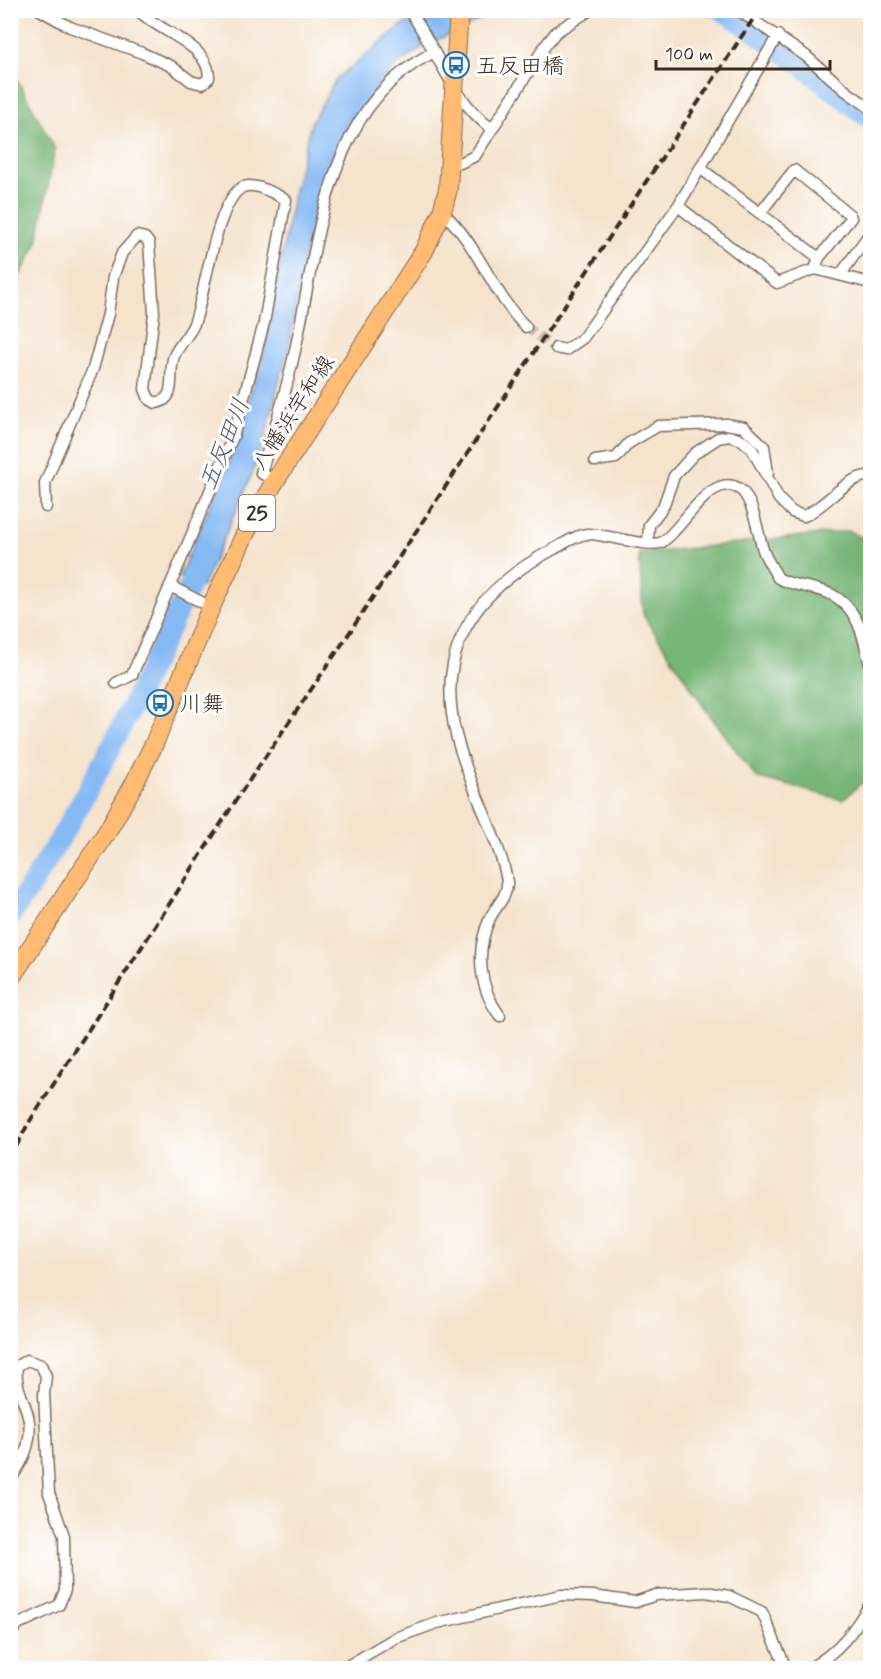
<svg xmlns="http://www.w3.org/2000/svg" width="881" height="1679" viewBox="0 0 881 1679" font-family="Mynerve,'Klee One',sans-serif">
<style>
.forest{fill:#78b677;stroke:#5a704a;stroke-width:1.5}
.water{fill:#86baf4;stroke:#607289;stroke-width:1.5}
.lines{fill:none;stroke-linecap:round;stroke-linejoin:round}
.river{stroke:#86baf4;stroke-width:21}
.street-tunnel{stroke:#d0bea9;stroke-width:10;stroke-dasharray:10 5;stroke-linecap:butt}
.street-casing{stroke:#7c6b5b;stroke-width:13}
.primary-casing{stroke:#7c6b5b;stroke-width:20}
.street{stroke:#fff;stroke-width:10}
.primary{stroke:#ffbb71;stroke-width:18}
.rail{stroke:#3b2a1e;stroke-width:4;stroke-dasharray:9 4.5;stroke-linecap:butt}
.labels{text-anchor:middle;stroke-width:6;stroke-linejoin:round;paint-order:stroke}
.shield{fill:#fff;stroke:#766a62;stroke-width:1.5}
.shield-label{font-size:21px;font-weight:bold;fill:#3b2a1e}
.poi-label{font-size:22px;fill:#3b2a1e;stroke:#fff;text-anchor:start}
.street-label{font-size:22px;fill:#3b2a1e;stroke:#fff}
.water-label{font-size:24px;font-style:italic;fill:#555c69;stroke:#fff}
</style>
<rect width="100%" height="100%" fill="#fff"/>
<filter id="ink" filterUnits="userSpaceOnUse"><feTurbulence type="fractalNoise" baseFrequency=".0167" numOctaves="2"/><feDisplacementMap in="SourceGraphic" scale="12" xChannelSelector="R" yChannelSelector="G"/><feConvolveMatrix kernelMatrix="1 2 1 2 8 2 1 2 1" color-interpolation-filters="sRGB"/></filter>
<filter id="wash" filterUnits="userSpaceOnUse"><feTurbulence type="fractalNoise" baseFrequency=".008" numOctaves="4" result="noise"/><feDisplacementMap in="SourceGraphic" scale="24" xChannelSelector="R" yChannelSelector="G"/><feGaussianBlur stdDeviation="1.35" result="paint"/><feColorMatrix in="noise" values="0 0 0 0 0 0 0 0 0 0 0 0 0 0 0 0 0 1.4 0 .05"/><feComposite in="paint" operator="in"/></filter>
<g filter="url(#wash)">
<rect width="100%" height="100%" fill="#f5e3cc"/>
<path class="forest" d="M11,68L55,149L37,244L11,293Z
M849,531L870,542V775L843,800L756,777L706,710L643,615L639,554Z"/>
<path class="water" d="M433,11H498L421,48L393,68L347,128L324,183L306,248L289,344L264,441L251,477L202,587L179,577L226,469L264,352L294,191L311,123L337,78L401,26Z"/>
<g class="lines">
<path class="river" d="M722,10L787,54L870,119
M10,917C87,805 145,681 203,558"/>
</g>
</g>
<g filter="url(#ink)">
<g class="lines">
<path class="street-tunnel" d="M526,327L556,348"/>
<defs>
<path id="street" d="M40,10L70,27L142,53L171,66L191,81L202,84L209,78C209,43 159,33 138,10
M409,10C437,49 452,100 492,129
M712,10V11
M738,10L806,56L846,91L870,108
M450,162L460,163L475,156L545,46L556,32L590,10
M700,168L819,258
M678,206L777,283L815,269L870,283
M442,212C478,243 492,294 526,327
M760,213L794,170L850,215L851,218L819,258L815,269
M841,274L870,233
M556,348L566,350L583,338L678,206L778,35
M595,461L616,458L629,443L658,426L726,424L744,427L764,446L768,473
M275,481L261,473C275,427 289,382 298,336C319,234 328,106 432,53
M46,507L45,483L93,369L108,314L113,277L122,253L137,236L145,238L149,243L154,313L145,389L149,399L156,403C179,399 167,373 174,356C179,344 191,334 195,321C205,294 216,200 243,187C255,182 276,194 286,200L264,323L234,434L170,586L211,607
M648,542L649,525L663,507L674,476L694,454L718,438L729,436L742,440L752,449L779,499L792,512L804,516C825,507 849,474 870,476
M116,683L132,675L170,586
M500,1016C479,988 475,951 490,918C496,906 508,896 507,882C505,864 497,846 491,830C471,779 441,721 453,664C464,609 506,574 554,549C564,544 575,535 587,534C602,533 651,549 662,542C683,529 710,472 738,488C753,496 758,534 763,550C766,559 773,569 778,578C790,585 805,586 819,590C856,599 863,633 870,666
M10,1480C26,1458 36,1434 25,1406C20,1392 15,1382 17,1366L27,1360L41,1365L46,1376L44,1394L49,1493L64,1536L65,1590L59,1605L19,1624L10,1633
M344,1668L395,1638L437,1623L561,1595L593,1596L635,1602L656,1595L706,1592L729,1596L762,1612L786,1668
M810,1668C838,1652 854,1631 870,1604"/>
<path id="primary" d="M10,979L107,832L134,784L154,744L211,607L247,530L275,481L424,251L442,212L448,189L459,10"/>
</defs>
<use href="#street" class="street-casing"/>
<use href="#primary" class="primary-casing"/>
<use href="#street" class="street"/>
<use href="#primary" class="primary"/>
<path class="rail" d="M10,1158L28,1124L240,794L340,647L759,10"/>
</g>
</g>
<defs>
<symbol id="bus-ring" viewBox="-11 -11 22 22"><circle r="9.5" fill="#fff" stroke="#1f6fb2" stroke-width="1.5"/><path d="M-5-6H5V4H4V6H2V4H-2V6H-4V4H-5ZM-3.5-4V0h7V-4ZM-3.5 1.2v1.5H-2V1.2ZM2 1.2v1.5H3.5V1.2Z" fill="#1f6fb2"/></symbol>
</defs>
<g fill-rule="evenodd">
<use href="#bus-ring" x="441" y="50" width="30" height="30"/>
<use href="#bus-ring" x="145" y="688" width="30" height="30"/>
</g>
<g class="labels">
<rect class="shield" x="239" y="495" width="36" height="36" rx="4.5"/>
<g class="shield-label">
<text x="257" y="520">25</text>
</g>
<g class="poi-label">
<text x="476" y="73">五反田橋</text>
<text x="180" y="711">川舞</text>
</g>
<g class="street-label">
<text transform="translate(292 412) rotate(-57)" y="8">八幡浜宇和線</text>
</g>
<g class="water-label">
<text transform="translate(224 444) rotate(-68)" y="8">五反田川</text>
</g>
</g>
<rect width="881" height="1679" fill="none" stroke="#fff" stroke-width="36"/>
<path d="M656 60v9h174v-9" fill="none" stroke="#3b2a1e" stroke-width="3"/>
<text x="665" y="60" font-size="18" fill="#3b2a1e" stroke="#ffffff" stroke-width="4.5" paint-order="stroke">100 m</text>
</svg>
